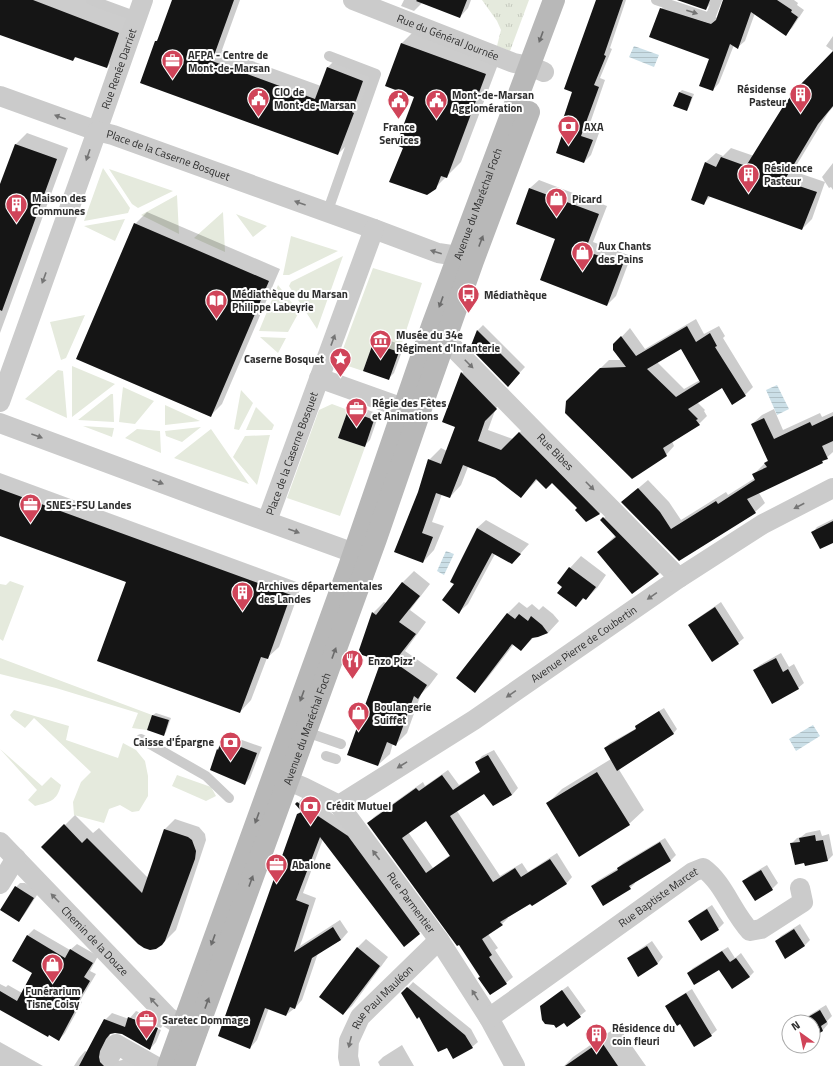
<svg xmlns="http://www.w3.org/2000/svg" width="833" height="1066" viewBox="0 0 833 1066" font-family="'Titillium Web',sans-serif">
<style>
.grass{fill:#e5eadd}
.park{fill:url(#park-tufts)}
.water{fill:url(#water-rules)}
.shadow{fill:#0003;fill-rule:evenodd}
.building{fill:#151515;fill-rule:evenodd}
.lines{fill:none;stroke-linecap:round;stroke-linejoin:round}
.service{stroke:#cbcbcb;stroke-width:10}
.minor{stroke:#cbcbcb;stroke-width:20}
.secondary{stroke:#b8b8b8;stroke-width:22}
.oneway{fill:#757575}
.oneway2{fill:#6c6c6c}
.labels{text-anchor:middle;stroke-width:4;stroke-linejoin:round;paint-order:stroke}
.street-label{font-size:11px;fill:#2e2e2e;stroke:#fff}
.poi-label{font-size:11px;font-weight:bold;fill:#2e2e2e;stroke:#fff;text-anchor:start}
</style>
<defs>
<pattern id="park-tufts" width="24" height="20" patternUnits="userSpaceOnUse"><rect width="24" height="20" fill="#e5eadd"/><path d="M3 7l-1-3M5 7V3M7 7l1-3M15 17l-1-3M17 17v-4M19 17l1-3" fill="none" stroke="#c5c9be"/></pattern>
<pattern id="water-rules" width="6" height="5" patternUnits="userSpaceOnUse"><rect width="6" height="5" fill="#cbdfe7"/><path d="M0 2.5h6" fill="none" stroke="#afc0c6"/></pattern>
</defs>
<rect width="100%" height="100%" fill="#fff"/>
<path class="grass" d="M103,168L130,208L128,213L84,221Z
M109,169L173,191L138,208L132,204Z
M177,195L179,234L141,215Z
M223,212L225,252L194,238Z
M236,214L267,226L253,237Z
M125,219L115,241L84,226Z
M291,236L338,251L289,275H283Z
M343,256L317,329L289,286L291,282Z
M373,268L422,283L399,352L373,343L363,371L345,365L340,357Z
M278,285L299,312L288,332L259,331Z
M85,315L66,358L61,360L50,322Z
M260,337L286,338L278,353Z
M72,366L115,384L72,417Z
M58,370L63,371L67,418L25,399Z
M123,387L154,401L135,424L119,422Z
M241,390L253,403L239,430L234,429Z
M111,394H113L114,422L78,420Z
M332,404L348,410L338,438L365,447L340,516L287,498L319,410Z
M165,405L200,421L165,425Z
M256,407L274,425L272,430H246Z
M83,426L114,428L112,437Z
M201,427L182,442L166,436L165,431Z
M137,429L160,431L161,453L125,438Z
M211,429L249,484L174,458Z
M270,435L257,485L233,457L245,436Z
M10,581L24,586L3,641L0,639V584L6,585Z
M0,658L152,715L147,730L132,728L138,713L56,688L0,674Z
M14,710L69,726L66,740L118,758L123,743L136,750L145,761L148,776V796L139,811L132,812L120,805L109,809L104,823L74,815L73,802L81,782L91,772L34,718L25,728L12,718L10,715Z
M0,749L42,786L51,777L61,785C57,801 50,802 35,806L28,800L37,790Z
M177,775L211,787L216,796L206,801L172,786Z"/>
<path class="park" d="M482,0H529L510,51L497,46L501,30L497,21Z"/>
<path class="water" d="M634,46L659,55L654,67L629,57Z
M777,385L789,409L777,415L766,390Z
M446,551L454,554L444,575L437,571Z
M813,725L820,736L796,751L789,739Z"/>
<path class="shadow" d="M0,0H92L135,16L123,51L107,67L77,56L73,60L0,33Z
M173,0H240L222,50L321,86L327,68L338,57L373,70L349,143L338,154L156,41L159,38Z
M404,0H471L468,8L460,17L422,3L414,11L401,6Z
M597,0H626L610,48L612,49L600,78L605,80L588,129L599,133L591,155L584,162L569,120L574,91Z
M679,0H714L706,9Z
M724,0H794L798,3L797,5L804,10L792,28L785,34L755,13L745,41L738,47L734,45L719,83L713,90L710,58L661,9L668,2L718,18Z
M417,28L500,59L461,162L435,188L405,148L415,96L386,85L402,43Z
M833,36V51L826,46Z
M833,53V107L828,113L793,171L825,182L822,177L833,163V190L831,187L829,188L825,182L812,219L802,229L711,196L703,204L693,200L706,162L716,153L723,156L731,148L754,156Z
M682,90L694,94L689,107L687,110L675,105L680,92Z
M27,133L68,148L0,333V187L16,144Z
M539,180L607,206L593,242L631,256L616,296L607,305L557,239L530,188Z
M147,212L280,269L222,404L211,415L135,224Z
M696,319L704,334L719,326L725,336L723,338L753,387L745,395L722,387L697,402L705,410L704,411L707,416L699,424L672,441L674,446L666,455L567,401L609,360H622L614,345L630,328L645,349ZM682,348L700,380L684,389L657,362Z
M483,325L525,367L513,380L471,348L478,330Z
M380,337L404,346L394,373L389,378L365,370L374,343Z
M473,362L508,397L496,408L488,430L513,439L531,421L611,502L600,513L586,520L579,508L552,482L538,479L521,497L496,477L468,467L461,485L450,497L442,494L432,522L444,526L434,550L423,562L419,492L429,460L441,448L447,451L457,426L444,421L462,373Z
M354,405L379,414L370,440L364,446L349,411Z
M774,409L783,430L820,413L822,417L833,412V452L822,462L759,493L765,503L755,512L679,560L622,502L648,480L669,502L681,520L726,492L728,495L755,478L754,474L768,460L752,424L762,415Z
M0,473L302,584L279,647L267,658L251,700L240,712L127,582L0,535Z
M613,509L670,562L659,574L632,592L598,552L616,535L602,520Z
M833,519V541L813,532L817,527Z
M486,520L529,544L520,554H495L468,604L459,612L455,584L477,528Z
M581,556L606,575L597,588L586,599L584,598L576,606L563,586L559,583L570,568Z
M414,571L430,584L410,610L426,622L405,651L438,674L429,686L421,694L407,733L396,744L393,743L390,754L378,765L382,660L373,613L384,602L386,603L403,582Z
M519,602L527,608L532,604L539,610L543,606L553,614L559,621L548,633L534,637L521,650L514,644L486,680L475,691L458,678L508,613Z
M721,602L744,638L738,643L713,660L689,625L695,620Z
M781,653L789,667L794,664L804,683L798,688L754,670L760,665Z
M664,708L677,729L673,734L618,768L644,810L629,824L548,803L562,789L611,759L605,748L610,743L637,728L636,727L641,722Z
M156,713L171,718L166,732L164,735L148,730L153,715Z
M228,735L262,747L250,778L245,784L217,750L222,741Z
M494,750L518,788L512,795L485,793L457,811L500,876L522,863L528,872L557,853L572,877L566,884L507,917L508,918L502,924L488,934L498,948L495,950L513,977L506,983L490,994L479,978L481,976L459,943L368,823L374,817L423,782L425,786L448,770L459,785L481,771L476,763L482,756ZM426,819L450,855L433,868L408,832Z
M305,795L355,829L427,926L404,946L323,839L303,893L316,898L300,946L340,920L348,932L341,940L318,953L302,1000L295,1008L286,1015L269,1008L257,1040L250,1048L298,814L302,810L297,804Z
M75,815L93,833L99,828L148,878L165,829L175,819L199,827L205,834L206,840L176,930L165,941L43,847Z
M820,830L822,836L829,834L833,855L828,860L791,844L797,838L801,837L806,833Z
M665,838L676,855L671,860L635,882V883L630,888L592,887L597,881L617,869L623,863Z
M767,865L778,883L772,889L743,881L749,876Z
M20,883H25L39,892L24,915L19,921L14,889Z
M712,905L724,923L718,929L701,940L690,921L695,916Z
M800,924L810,940L804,946L776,941L781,936Z
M34,929L70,950L77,944L98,956L90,971L96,974L80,1001L82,1002L65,1033L59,1040L0,1009V984L6,987L8,985L22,993L33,973L27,936Z
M366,939L388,957L352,1006L343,1014L357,948Z
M652,941L663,957L658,963L639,975L628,958L634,953Z
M728,947L735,958L741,953L754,972L749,977L720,969L688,973L693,968Z
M413,982L471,1029L478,1042L472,1047L447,1046L402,994Z
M568,986L586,1011L567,1026L564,1022L541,1007L547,1001Z
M692,989L717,1030L711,1035L666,1006L672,1001Z
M826,1005L832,1016L827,1021L828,1024L823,1030L813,1036V1022H798Z
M136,1011L164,1022L161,1028L132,1018V1020L161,1030L156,1042L150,1049L122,1033H111L106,1043L118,1061L122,1060L128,1054L149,1066H74L79,1058L85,1051L87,1052L105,1020L112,1013L129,1019Z
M618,1026L646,1066H564L573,1057Z
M789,1028V1037L786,1031Z
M0,1042L43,1066H0Z
M402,1045L414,1066H380L378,1062L383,1057Z"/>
<path class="building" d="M0,0H33L119,33L107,68L75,57L73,61L0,35Z
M172,0H234L212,61L315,99L327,67L363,81L352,112L354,113L338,155L140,83L155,41H157Z
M417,0H467L460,18L416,1Z
M596,0H623L604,55L606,56L594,85L599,87L581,136L593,140L584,163L556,153L567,120L563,119L572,92L564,89Z
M677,0H710L706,10Z
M723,0H777L792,10L791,12L798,17L786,36L751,12L738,49L730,44L713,91L699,86L709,59L649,37L660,8L711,24L716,20Z
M401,43L486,74L447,178L441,176L436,189L427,195L389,182L403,148L396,145L414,97L385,86Z
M833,51V106L818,124L784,181L817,192L802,230L708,196L704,205L691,200L705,162L716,167L721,157L746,166L784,105L799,86Z
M679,92L692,97L687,111L673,106Z
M15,144L57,159L2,311L0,310V184Z
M529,188L599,214L585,251L623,264L607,306L540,280L555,239L516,224Z
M134,223L269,281L211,417L76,359Z
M687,326L696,342L710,333L717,346L715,347L746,396L732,405L722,388L688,409L698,419L696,420L700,425L663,448L667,456L632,479L565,413L566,401L600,368L626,367L613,350V344L621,336L636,356ZM681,349L700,382L676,397L647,369Z
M477,330L520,373L508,387L470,348Z
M373,343L399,352L389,380L363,371Z
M461,372L497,409L485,421L478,441L501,450L519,432L600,514L586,522L575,510L577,508L552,483L546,489L536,479L521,498L495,478L463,465L450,498L436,493L422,533L433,537L423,563L394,552L418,492L428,459L441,464L455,427L442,422Z
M348,410L374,420L365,447L338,438Z
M833,416V441L822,446L828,459L822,461L823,463L747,499L756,513L679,561L621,502L638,488L660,512L671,529L716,501L718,504L755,480L752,474L767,467L764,463L768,461L751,424L764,418L774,439L810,422L812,426Z
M0,489L291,595L268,659L261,657L240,713L97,661L126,582L0,536Z
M603,517L659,574L632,594L597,552L616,537L600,520Z
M833,521V543L820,549L811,532Z
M477,528L521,554L512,564L492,553L459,614L442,600L454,584L450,582Z
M569,567L596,587L586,600L583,598L576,607L557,593L562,587L557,583Z
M402,582L420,596L399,622L416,634L394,662L427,685L418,699L414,696L396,746L387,742L378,766L347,755L381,661L362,655L359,650L372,612L376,615Z
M715,607L739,644L712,662L688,625Z
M507,613L515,619L519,614L528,621L531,616L542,625L548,633L538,637L532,638L521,651L512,644L475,693L456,678Z
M776,658L783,672L788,669L799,689L772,704L753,670Z
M659,711L674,734L617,771L604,748L636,729L635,726Z
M152,715L169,720L164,736L147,730Z
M222,740L257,753L245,785L210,770L217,749L218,750Z
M488,755L512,795L493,806L484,794L450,816L493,882L515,868L521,877L550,859L567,884L532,906L530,904L500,922L503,925L482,939L492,955L489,957L507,984L490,995L478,978L480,977L459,945L457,946L367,823L416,788L419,791L442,775L453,790L480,772L475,762ZM426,821L450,856L426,873L402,838Z
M597,772L630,825L579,857L546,803Z
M297,802L348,836L420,934L404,947L320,837L296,900L309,905L294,952L333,927L341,940L312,958L295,1009L290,1007L286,1016L265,1008L250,1049L218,1036L297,814L302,812L295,804Z
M64,824L82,843L87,838L142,893L164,829L188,837L192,840L196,851L195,859L165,941L162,945L156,949L150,950L144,948L138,944L41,847Z
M815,835L816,841L823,840L828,861L805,866L804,863L795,865L790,843L800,842L799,838Z
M660,842L671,861L629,886L631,889L603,906L591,886L618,870L617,868Z
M761,870L773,890L755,901L742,881Z
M15,886L34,898L19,922L0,910Z
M707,909L719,930L701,941L688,921Z
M794,929L805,946L785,959L775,941Z
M27,935L65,958L70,949L93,963L84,977L90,981L74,1008L76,1009L59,1041L49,1035L48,1037L0,1010V991L17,1001L32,973L12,961Z
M647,946L658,964L638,977L627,958Z
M357,947L380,966L343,1015L319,997Z
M722,951L730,962L736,958L750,977L732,989L719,970L694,985L687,973Z
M407,987L465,1035L473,1048L453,1059L447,1048L438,1052L419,1017L417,1019L401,993Z
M562,990L581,1017L567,1027L564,1023L556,1028L554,1025L545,1024L542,1020L540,1006Z
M686,993L712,1036L694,1047L680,1024L677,1026L665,1006Z
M820,1010L827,1022L821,1026L823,1031L813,1037V1022H800Z
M128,1017L158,1028L150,1050L122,1034L115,1033L110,1034L106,1039L100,1051L99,1057L100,1062L104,1066H79L104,1019L125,1027Z
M601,1041L618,1066H565Z"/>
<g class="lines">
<path class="service" d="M91,0L137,17
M656,0L710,18L717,0
M327,213L376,74L329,56
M306,732L341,744
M141,739L206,776L229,798
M326,756L336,759"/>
<g class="minor">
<path id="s1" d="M353,0L514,63L530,66L544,72"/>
<path id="s2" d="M0,96L97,131L143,0"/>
<path id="s3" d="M435,329L679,578"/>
<path d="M319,378L403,408"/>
<path id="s4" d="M0,402L97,131L113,135L374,229L438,253L458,256L473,261"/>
<path d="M0,423L199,497L354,553"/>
<path id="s5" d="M267,521L374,229"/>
<path id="s6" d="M274,775L303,787L339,805L439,940L489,1018L515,1066"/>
<path id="s7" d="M339,805L474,720L679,578L763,524L833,488"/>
<path id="s8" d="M0,842L168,1017L182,1026L197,1032"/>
<path d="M0,884L16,858"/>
<path id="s9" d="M489,1018L693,872L703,868C724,883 732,912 750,931L761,929L803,902L800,888"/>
<path d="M110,1056L116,1044L155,1066"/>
<path id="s10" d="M350,1066L348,1057L349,1041L360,1017L439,940"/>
</g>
<g class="secondary">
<path id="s11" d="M168,1066L349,567L432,326L554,0"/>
<path id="s12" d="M184,1066L376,539L427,391L473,261L529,112"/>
</g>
</g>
<defs><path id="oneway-solid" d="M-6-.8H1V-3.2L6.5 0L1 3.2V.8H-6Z"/></defs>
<g class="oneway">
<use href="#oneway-solid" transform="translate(692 12) rotate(18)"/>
<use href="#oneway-solid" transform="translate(60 117) rotate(-160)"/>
<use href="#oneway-solid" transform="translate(88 155) rotate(109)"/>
<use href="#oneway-solid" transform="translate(300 203) rotate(-160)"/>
<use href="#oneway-solid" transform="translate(436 252) rotate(-163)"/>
<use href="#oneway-solid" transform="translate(44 278) rotate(110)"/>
<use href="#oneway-solid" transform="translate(333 340) rotate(-70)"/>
<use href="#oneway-solid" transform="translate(469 364) rotate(45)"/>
<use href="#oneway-solid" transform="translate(37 436) rotate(20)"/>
<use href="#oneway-solid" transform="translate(158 482) rotate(21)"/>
<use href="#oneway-solid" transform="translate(590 486) rotate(45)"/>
<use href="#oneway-solid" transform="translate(799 506) rotate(152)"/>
<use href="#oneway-solid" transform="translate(294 531) rotate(20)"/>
<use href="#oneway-solid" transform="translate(652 596) rotate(145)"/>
<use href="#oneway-solid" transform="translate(511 694) rotate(145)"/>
<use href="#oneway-solid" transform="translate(402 765) rotate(148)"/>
<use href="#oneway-solid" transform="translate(376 855) rotate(-127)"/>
<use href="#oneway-solid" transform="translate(55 898) rotate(-134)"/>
<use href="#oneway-solid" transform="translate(475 995) rotate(-122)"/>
<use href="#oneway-solid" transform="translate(154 1002) rotate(-133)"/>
<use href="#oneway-solid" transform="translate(350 1042) rotate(103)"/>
</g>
<g class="oneway2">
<use href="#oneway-solid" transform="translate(541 37) rotate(110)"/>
<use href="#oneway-solid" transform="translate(481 241) rotate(-69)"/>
<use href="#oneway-solid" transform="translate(441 302) rotate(110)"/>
<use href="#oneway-solid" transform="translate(334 653) rotate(-70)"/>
<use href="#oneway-solid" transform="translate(302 696) rotate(110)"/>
<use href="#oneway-solid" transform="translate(257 818) rotate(110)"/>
<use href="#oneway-solid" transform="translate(251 881) rotate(-70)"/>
<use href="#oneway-solid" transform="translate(213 940) rotate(110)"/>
<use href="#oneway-solid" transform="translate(207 1003) rotate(-70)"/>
</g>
<defs>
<symbol id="office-pin" viewBox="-11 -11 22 30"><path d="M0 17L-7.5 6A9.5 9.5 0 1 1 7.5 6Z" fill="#d04459" stroke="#fff"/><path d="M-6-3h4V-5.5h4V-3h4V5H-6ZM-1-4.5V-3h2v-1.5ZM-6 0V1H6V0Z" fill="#fff"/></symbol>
<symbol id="building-pin" viewBox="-11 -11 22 30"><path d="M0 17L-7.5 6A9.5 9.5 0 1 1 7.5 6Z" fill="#d04459" stroke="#fff"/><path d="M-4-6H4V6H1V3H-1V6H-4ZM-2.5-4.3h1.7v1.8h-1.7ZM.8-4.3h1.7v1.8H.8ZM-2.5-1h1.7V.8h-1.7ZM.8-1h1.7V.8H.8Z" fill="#fff"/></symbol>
<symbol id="civic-pin" viewBox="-11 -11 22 30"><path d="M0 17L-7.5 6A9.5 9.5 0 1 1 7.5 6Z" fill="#d04459" stroke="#fff"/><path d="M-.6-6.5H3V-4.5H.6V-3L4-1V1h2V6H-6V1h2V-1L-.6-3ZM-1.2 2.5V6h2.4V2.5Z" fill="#fff"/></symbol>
<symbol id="bank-pin" viewBox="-11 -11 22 30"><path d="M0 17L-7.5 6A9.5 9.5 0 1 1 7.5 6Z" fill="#d04459" stroke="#fff"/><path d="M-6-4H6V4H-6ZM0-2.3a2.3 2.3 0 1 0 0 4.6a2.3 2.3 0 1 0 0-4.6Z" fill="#fff"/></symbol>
<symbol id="shop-pin" viewBox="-11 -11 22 30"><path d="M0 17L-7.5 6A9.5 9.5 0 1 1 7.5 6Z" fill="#d04459" stroke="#fff"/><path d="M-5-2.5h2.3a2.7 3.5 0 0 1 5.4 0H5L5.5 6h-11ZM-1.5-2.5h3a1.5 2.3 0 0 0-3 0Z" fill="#fff"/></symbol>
<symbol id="bus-pin" viewBox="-11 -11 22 30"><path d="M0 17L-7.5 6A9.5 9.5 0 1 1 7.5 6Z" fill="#d04459" stroke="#fff"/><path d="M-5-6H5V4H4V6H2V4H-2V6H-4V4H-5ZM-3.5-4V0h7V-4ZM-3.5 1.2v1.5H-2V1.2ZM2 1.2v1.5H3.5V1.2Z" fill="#fff"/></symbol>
<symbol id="library-pin" viewBox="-11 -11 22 30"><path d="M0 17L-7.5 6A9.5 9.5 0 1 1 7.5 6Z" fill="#d04459" stroke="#fff"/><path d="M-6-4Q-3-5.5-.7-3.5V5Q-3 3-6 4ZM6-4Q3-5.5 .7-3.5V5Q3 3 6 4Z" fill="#fff"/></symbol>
<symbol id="museum-pin" viewBox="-11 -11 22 30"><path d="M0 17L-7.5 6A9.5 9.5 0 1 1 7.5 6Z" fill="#d04459" stroke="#fff"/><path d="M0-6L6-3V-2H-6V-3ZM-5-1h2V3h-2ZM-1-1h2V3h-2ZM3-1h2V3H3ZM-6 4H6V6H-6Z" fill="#fff"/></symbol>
<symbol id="sight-pin" viewBox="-11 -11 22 30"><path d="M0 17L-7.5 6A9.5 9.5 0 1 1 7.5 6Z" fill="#d04459" stroke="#fff"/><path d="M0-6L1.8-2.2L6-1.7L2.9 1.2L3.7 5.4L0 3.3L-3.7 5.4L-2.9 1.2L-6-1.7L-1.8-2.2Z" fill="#fff"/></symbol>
<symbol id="restaurant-pin" viewBox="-11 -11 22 30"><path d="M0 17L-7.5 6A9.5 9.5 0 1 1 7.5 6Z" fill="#d04459" stroke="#fff"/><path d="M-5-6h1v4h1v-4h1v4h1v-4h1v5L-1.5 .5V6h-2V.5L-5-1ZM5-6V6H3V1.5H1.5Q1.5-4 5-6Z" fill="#fff"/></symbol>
</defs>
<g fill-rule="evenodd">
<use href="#office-pin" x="160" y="48" width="25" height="34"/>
<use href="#building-pin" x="788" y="82" width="25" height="34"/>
<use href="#civic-pin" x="246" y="86" width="25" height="34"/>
<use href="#civic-pin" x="386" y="88" width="25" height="34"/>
<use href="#civic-pin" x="424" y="88" width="25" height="34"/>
<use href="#bank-pin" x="556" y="114" width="25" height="34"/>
<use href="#building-pin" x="736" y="162" width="25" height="34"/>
<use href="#shop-pin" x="544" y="186" width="25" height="34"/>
<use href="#building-pin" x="4" y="192" width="25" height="34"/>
<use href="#shop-pin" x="570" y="240" width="25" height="34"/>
<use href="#bus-pin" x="456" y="282" width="25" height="34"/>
<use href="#library-pin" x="204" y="288" width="25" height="34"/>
<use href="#museum-pin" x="368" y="328" width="25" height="34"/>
<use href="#sight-pin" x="328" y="346" width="25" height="34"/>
<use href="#office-pin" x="344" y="396" width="25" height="34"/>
<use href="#office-pin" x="18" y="492" width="25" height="34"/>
<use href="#building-pin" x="230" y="580" width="25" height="34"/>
<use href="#restaurant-pin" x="340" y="648" width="25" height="34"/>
<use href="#shop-pin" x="346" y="700" width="25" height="34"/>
<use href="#bank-pin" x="218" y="730" width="25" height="34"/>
<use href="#bank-pin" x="298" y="794" width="25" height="34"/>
<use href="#office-pin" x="264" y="852" width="25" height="34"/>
<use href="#shop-pin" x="40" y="952" width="25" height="34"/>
<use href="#office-pin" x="134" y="1008" width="25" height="34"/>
<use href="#building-pin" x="584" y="1022" width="25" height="34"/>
</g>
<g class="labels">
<g class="street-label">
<text dy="4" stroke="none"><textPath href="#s1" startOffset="102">Rue du Général Journée</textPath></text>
<text dy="4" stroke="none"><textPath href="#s2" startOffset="169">Rue Renée Darriet</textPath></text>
<text dy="4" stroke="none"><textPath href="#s4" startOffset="363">Place de la Caserne Bosquet</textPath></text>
<text dy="4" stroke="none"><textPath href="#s11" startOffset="916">Avenue du Maréchal Foch</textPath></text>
<text dy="4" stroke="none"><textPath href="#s3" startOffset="172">Rue Bibes</textPath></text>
<text dy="4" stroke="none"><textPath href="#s5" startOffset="72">Place de la Caserne Bosquet</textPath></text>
<text dy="4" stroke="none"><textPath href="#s7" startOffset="293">Avenue Pierre de Coubertin</textPath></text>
<text dy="4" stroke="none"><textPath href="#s12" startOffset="359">Avenue du Maréchal Foch</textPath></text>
<text dy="4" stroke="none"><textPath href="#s9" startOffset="208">Rue Baptiste Marcet</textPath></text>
<text dy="4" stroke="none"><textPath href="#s6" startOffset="193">Rue Parmentier</textPath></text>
<text dy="4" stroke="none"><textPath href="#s8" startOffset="137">Chemin de la Douze</textPath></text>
<text dy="4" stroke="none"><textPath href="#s10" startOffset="81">Rue Paul Mauléon</textPath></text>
</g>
<g class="poi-label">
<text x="188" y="59">AFPA - Centre de<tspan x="188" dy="13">Mont-de-Marsan</tspan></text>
<text x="786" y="93" text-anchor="end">Résidense<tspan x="786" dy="13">Pasteur</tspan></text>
<text x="274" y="96">CIO de<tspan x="274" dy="13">Mont-de-Marsan</tspan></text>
<text x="452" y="99">Mont-de-Marsan<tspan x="452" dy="13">Agglomération</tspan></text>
<text x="399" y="131" text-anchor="middle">France<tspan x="399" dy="13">Services</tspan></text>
<text x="584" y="131">AXA</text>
<text x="764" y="172">Résidence<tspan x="764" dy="13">Pasteur</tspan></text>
<text x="32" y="202">Maison des<tspan x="32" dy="13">Communes</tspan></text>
<text x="572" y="203">Picard</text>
<text x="598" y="250">Aux Chants<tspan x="598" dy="13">des Pains</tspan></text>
<text x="232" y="298">Médiathèque du Marsan<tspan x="232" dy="13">Philippe Labeyrie</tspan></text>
<text x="484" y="299">Médiathèque</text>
<text x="396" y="339">Musée du 34e<tspan x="396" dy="13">Régiment d'Infanterie</tspan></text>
<text x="324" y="363" text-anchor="end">Caserne Bosquet</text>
<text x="372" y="407">Régie des Fêtes<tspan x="372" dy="13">et Animations</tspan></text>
<text x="46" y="509">SNES-FSU Landes</text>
<text x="258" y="590">Archives départementales<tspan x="258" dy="13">des Landes</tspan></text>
<text x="368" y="665">Enzo Pizz'</text>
<text x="374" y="711">Boulangerie<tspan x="374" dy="13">Suiffet</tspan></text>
<text x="214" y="746" text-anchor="end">Caisse d'Épargne</text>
<text x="326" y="810">Crédit Mutuel</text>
<text x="292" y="869">Abalone</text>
<text x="53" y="995" text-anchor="middle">Funérarium<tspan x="53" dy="13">Tisne Coisy</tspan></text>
<text x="162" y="1024">Saretec Dommage</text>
<text x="612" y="1032">Résidence du<tspan x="612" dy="13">coin fleuri</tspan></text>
</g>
</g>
<g transform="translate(801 1034) rotate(327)"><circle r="19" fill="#ffffff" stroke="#ababab"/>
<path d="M0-3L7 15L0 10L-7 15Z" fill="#d04459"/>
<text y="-6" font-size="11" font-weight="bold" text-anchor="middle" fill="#2e2e2e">N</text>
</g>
</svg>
